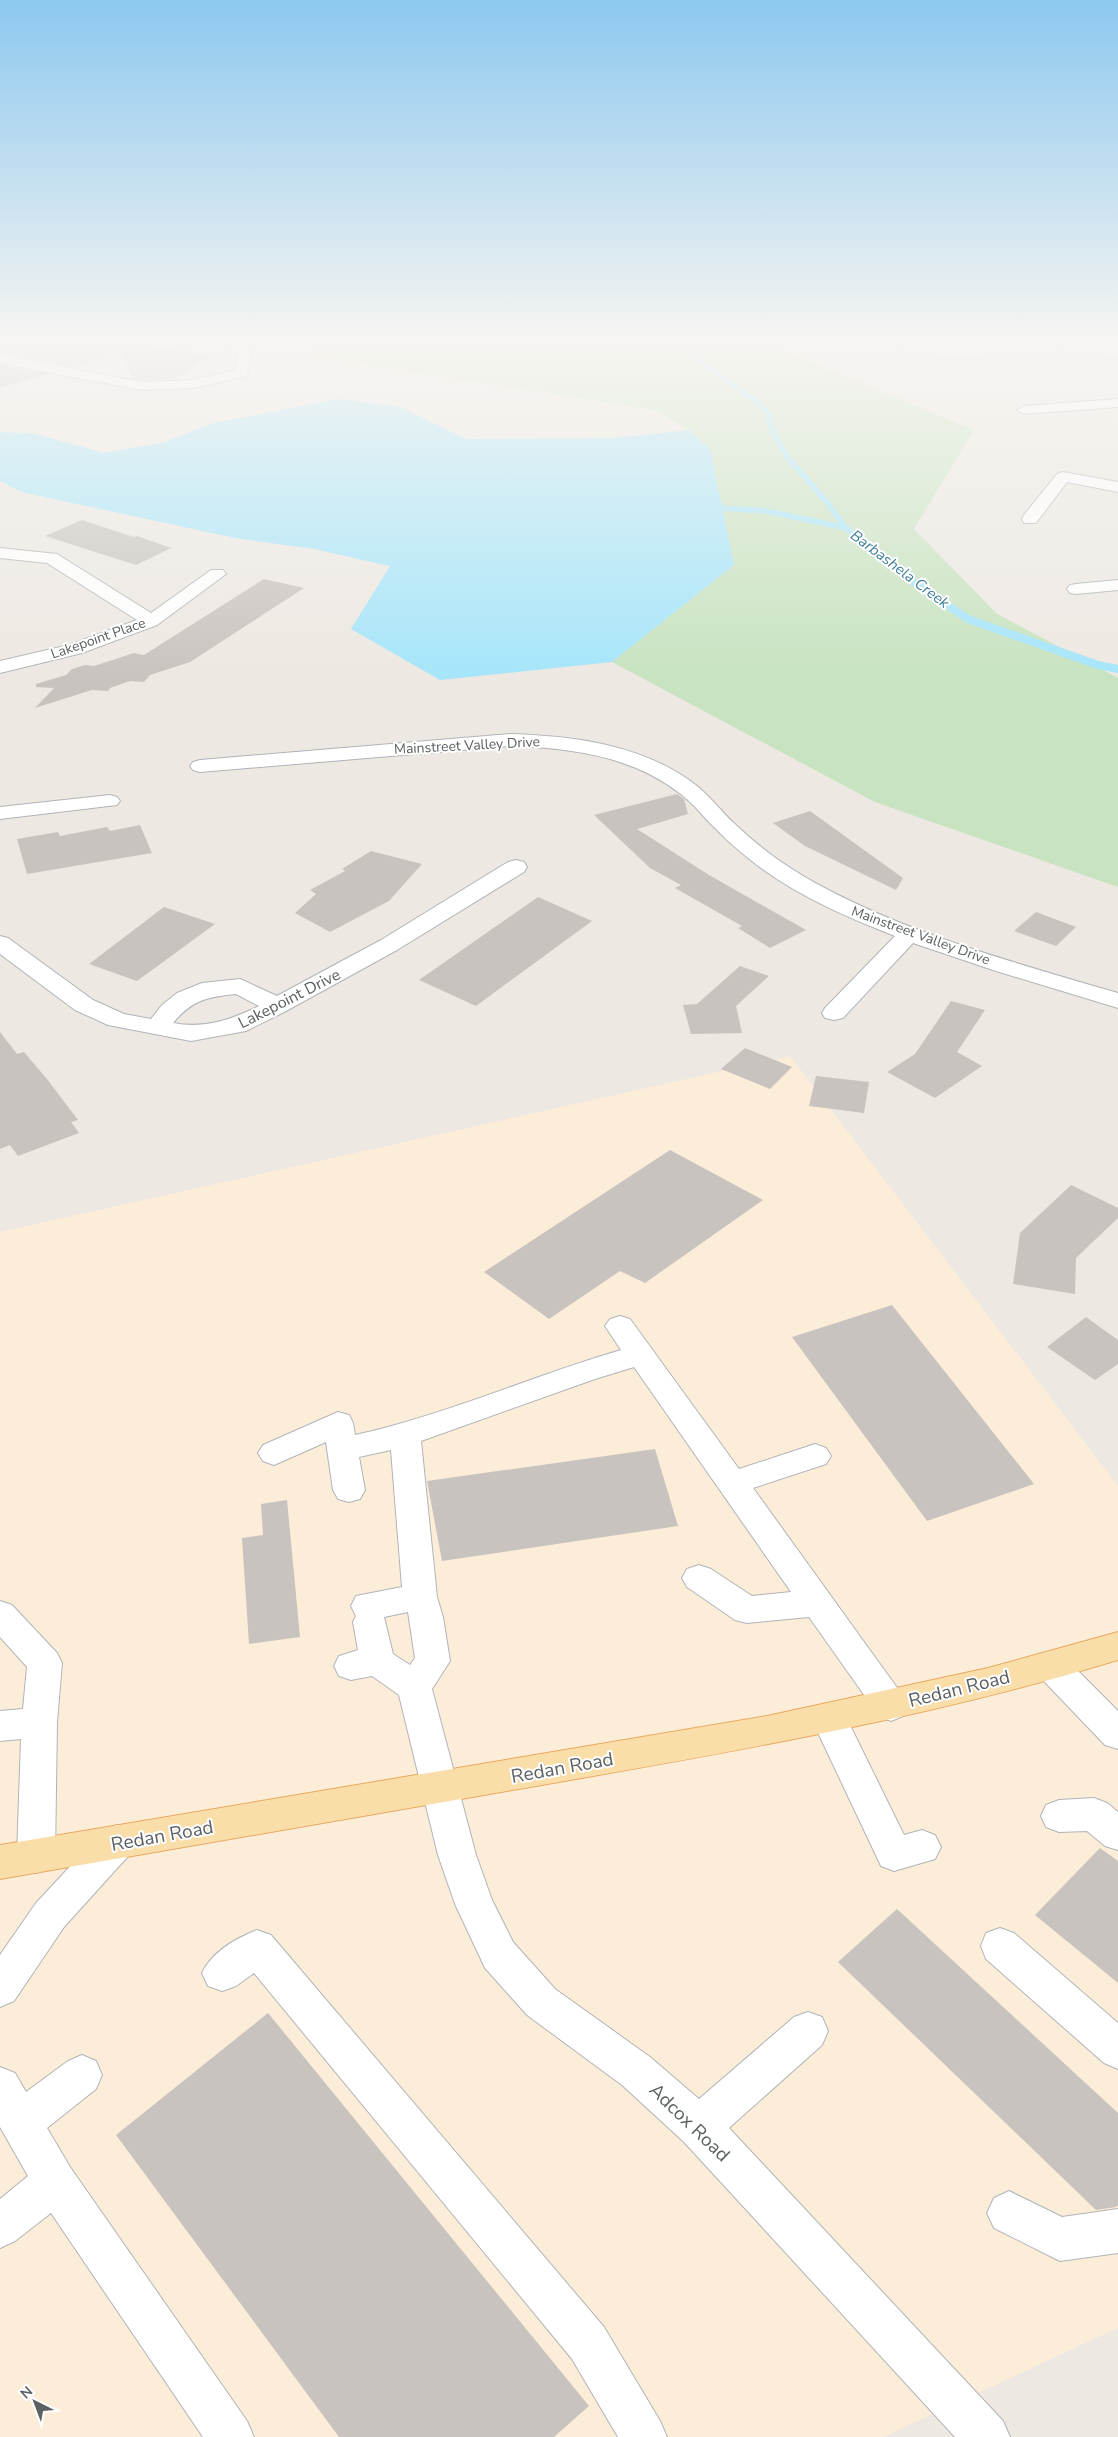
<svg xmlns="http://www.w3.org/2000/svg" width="1118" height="2437" viewBox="0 0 1118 2437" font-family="'Nunito Sans',sans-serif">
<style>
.commercial{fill:#fcedd9}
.green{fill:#c7e3c0}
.water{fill:#a5e5fa}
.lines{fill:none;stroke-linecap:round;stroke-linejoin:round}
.stream-far1{stroke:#a5e5fa;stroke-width:5.5}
.stream{stroke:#a5e5fa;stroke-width:8}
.building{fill:#c8c3bf}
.minor-casing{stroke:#b0b4b7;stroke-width:2}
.major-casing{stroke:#e9a85f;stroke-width:2}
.minor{fill:#fff;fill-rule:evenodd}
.major{fill:#fadeaa;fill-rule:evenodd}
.labels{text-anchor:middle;stroke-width:4;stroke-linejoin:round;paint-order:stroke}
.far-street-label{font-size:14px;fill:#5b6062;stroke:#fff}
.far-water-label{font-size:15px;font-style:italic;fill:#3f7c9a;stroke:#fff}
.street-label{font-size:16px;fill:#5b6062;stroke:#fff}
.near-street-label{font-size:19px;fill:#5b6062;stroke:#fff}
</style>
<rect width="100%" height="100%" fill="#ede8e2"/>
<path class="commercial" d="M790,1056L1118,1486V2328L883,2437H0V1232Z"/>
<path class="green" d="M318,339H755L974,430L914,529L997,614L1118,678V887L875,802L612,662L734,564L689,430L654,410L310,355Z"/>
<path class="water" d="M338,399L401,407L466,439L613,438L689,430L710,449L734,565L612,662L440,680L351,629L390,566L314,549L235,538L21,492L0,481V432L32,433L105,453L165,442L213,423Z"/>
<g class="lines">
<path class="stream-far1" d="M669,339L760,404L768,413L773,432L788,458L826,501L846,528L914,582
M720,508L767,511L846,528"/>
<path class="stream" d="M912,581L968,619L1098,665L1118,669"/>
</g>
<path class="building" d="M0,339H143L144,345L211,355L177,378L142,380L133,378L120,353L73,367L0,351Z
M0,364L19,369L47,374L0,388Z
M82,520L134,537L137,536L171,548L136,565L45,536Z
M264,579L304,588L190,662L150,675L144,682L130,681L110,688L108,691L92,690L35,708L54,688L36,687V684L66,675L72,669L85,665L94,666L134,653L144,655Z
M677,794L684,799L688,814L637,829L709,875L806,930L770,948L738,928L742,926L675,888L681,885L650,868L594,815Z
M810,811L903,878L896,890L805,846L773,823Z
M140,825L152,853L27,874L17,839L58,832L60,836L107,827L110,831Z
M371,851L422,864L389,901L330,932L295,913L316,894L310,890L345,871L342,869Z
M538,897L592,921L476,1006L419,980Z
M164,907L215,924L137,981L89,964Z
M1036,912L1076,927L1056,946L1014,931Z
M740,966L769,976L736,1006L742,1033L691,1034L683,1005L697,1004Z
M951,1001L985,1010L957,1052L982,1066L935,1098L887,1072L915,1054Z
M0,1032L17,1054L24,1052L47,1079L78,1120L71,1122L79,1133L18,1156L10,1145L0,1149Z
M745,1048L792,1067L770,1089L721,1069Z
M816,1076L869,1082L864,1113L809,1106Z
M670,1150L763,1200L645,1283L620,1271L549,1319L484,1272Z
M1071,1185L1118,1208V1218L1076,1258L1075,1294L1013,1284L1020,1233Z
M892,1305L1034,1484L927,1521L792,1337Z
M1086,1317L1118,1340V1364L1095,1380L1047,1347Z
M655,1449L678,1526L442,1561L427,1481Z
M287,1500L300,1637L249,1644L242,1538L263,1535L261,1504Z
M1100,1848L1118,1861V1983L1035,1915Z
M897,1909L1118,2113V2205L1116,2207L1096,2210L838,1962Z
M268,2013L589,2406L554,2437H339L116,2135Z"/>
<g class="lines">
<defs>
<path id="minor" d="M218,339C231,338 243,341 252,352L247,376L193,388L142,390L19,367L0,362V353L22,359L142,382L193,380L235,370L238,353Z
M907,339H922L918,344L938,349L1072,339L1090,345L1118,349V357L1088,353L1069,347C1039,350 920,368 903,344Z
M1118,399V407L1024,414L1017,410L1024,406Z
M1063,472L1118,482V492L1067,482L1036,523H1024L1022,519L1024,515L1057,474Z
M0,548L57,554L151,613L211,570H223L226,574L157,625L82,653L0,673V661L69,645L137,620L47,563L0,558Z
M1118,580V590L1076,594L1070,593L1067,589L1070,585L1076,584Z
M511,734C575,736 645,745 697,786C712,798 723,814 737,826C761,849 788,868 817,884C911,935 1016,963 1118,993V1008L996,971L913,943L843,1018L834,1020L825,1018L822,1013L825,1008L895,936C847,917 798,896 757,865C743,854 729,843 717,830C705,819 695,805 682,795C633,756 572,748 511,746L200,772L193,770L190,766L193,762L200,760Z
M110,795L117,797L120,801L117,805L0,819V807Z
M516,860L524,862L527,867L524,872L397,950L286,1011L246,1031L191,1041L108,1025L75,1010L0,954V936L8,938L93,1000L124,1014L151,1019L162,1005L177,993L202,983L240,979L277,996L381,940L508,862ZM236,994L259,1006C231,1020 204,1029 173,1023C192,1000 207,997 236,994Z
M620,1316L630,1319L739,1469L815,1444L826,1448L831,1456L826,1464L753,1488L903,1696L909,1706L903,1716L891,1721L879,1716L809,1617L747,1623L735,1620L687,1587L682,1578L687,1569L699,1565L711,1569L752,1596L791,1592L634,1367L595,1379L421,1441L437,1597L443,1617L450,1661L432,1689L476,1855L492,1900L513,1942L555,1989L650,2057L699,2099L794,2017L808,2012L822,2017L828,2031L822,2045L729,2128L1003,2421L1010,2437H955L684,2142L622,2085L527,2015L485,1968L455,1904L438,1855L399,1695L372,1676L351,1680L339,1676L334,1666L339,1656L358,1650L353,1622L356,1616L351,1606L356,1596L402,1587L391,1450L359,1457L365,1490L360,1499L349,1502L338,1499L333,1490L326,1442L274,1465L263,1461L258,1453L263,1445L338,1412L349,1415L353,1423L355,1435C446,1415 532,1376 621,1350L605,1326L610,1319ZM408,1612L415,1658L410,1665L393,1654L384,1617Z
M0,1601L12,1605L57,1653L62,1663L57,1722L55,1856L49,1868L36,1873L23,1868L17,1856L21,1739L0,1741V1711L23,1709L27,1667L0,1637Z
M1050,1651L1062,1655L1118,1711V1749L1105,1745L1038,1675L1033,1665L1038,1655Z
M829,1703L841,1707L904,1835L922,1830L935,1835L941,1847L935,1859L894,1871L881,1866L811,1718L817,1707Z
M1094,1798L1107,1803L1118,1812V1850L1105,1846L1087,1831L1059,1832L1046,1827L1041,1816L1046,1805L1059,1800Z
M117,1825L130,1830L136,1842L130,1854L64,1927L14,2001L0,2007V1955L36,1903L104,1830Z
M1000,1928L1014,1933L1118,2023V2069L1104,2063L986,1959L981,1946L986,1933Z
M257,1930L271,1935L604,2327L660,2421L667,2437H618L572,2359L254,1973L236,1986L222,1991L208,1986L202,1973C212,1952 236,1938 257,1930Z
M82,2055L96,2061L102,2075L96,2089L47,2128L70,2167L247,2421L254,2437H203L51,2213L15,2241L0,2248V2199L28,2176L0,2127V2067L15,2073L26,2092L68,2061Z
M1009,2191L1062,2217L1118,2209V2253L1060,2261L994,2228L987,2213L994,2198Z"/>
<path id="major" d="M1118,1632V1660C927,1718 732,1752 536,1786C357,1817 179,1848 0,1879V1845L767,1716L988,1668Z"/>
</defs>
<use href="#minor" class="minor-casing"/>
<use href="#major" class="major-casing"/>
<use href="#minor" class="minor"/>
<use href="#major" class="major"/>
</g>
<linearGradient id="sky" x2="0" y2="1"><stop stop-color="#8dc8ef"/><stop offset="0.5" stop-color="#f7f5f2"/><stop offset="1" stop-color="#f7f5f2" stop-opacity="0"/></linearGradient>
<rect width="1118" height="680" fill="url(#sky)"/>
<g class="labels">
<g class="far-street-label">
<text transform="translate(98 638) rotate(-19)" y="5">Lakepoint Place</text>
<text transform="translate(467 745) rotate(-3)" y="5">Mainstreet Valley Drive</text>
<text transform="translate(921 935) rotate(20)" y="5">Mainstreet Valley Drive</text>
</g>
<g class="far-water-label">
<text transform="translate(900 569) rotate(37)" y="5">Barbashela Creek</text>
</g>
<g class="street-label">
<text transform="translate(289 998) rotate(-27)" y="6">Lakepoint Drive</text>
</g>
<g class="near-street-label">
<text transform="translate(959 1688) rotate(-14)" y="7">Redan Road</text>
<text transform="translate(562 1767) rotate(-10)" y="7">Redan Road</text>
<text transform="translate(162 1835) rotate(-10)" y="7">Redan Road</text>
<text transform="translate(690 2122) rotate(44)" y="7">Adcox Road</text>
</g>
</g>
<g transform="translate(35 2402) rotate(318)" stroke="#ffffff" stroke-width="4" paint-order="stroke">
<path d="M0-4L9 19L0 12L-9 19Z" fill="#5b6062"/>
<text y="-8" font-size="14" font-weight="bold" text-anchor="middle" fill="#5b6062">N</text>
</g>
</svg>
